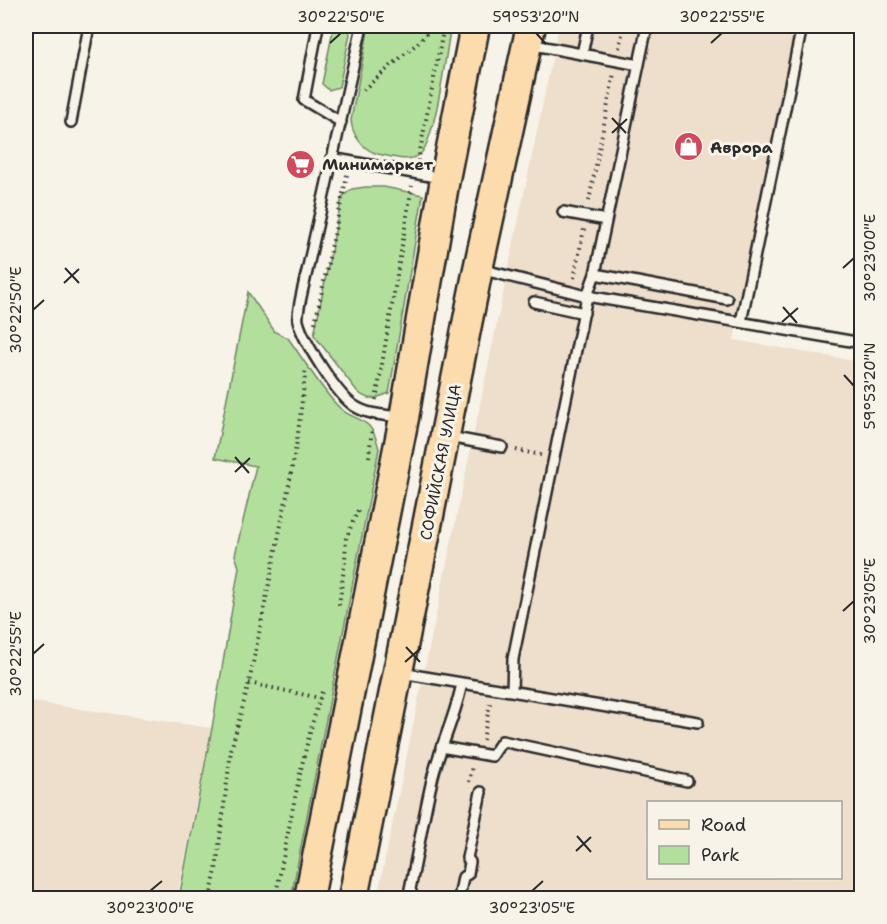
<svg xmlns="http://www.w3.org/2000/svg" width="887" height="924" viewBox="0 0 887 924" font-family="'Shantell Sans',sans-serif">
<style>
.built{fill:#eedecc;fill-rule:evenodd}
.green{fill:#b3df9d;stroke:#6f8564;stroke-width:1.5}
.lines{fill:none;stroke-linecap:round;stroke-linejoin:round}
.lane-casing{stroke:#2b2b2b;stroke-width:14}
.primary-casing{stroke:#2b2b2b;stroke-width:33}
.path{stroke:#2b2b2b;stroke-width:4;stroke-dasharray:1.5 4.5;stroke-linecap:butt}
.lane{stroke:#f7f3e8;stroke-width:9}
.primary{stroke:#fcdcac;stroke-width:28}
.ticks{fill:none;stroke:#2b2b2b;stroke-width:2}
.labels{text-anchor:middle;stroke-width:6;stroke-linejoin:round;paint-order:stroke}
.poi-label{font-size:16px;font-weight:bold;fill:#2b2b2b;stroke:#f7f3e8;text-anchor:start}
.street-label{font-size:16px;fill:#2b2b2b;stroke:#f7f3e8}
.neatline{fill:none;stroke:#2b2b2b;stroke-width:2}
.ticks-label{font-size:15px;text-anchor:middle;fill:#2b2b2b}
</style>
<rect width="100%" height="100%" fill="#f7f3e8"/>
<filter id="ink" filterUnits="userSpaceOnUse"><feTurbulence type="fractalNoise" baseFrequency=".0167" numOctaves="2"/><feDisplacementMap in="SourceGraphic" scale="12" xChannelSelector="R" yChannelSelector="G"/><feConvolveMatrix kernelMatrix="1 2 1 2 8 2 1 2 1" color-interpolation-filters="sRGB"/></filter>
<g filter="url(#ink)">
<path class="built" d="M559,26H797L734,340L861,362V898H377ZM648,802H840V878H648Z
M26,701L211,728L177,898H26Z"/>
<path class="green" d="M338,26H344L349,29L350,34L339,87L329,90L322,84L333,30Z
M369,26H441V29L450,31C446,53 435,145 419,155C408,163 390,156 378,154C363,150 352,135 351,120Z
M366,187H384L423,195L390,388L389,393C375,399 368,402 357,391L314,335L342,197L352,189Z
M248,292L275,332L288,338C303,359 317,382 334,402C354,426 370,410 379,449L291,898H179L212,728L239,567L235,555L256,466L215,458Z"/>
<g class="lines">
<defs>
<path id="lane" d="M318,26L304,100L341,122
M362,26C345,105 326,183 309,262C307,274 296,311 298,321C303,341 338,397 356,407C369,415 386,415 400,417
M647,26L595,274L727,299
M529,44L639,65
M582,54L588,26
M71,122L89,26
M331,158L441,178
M563,212L606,220
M480,269L587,296L862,343
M534,302L584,313
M741,322L802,26
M449,437L502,447
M401,673L698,722
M512,690L513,659L587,296L595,274
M441,747L492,756L502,741L687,781
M413,898L410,889C418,852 424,813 433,776C441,744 456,715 462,683
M459,898L463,877L468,874L470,862L467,858L481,792"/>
<path id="primary" d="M309,898L404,418L445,179L475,26
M353,898L478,269L531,26"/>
</defs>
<use href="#lane" class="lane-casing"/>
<use href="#primary" class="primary-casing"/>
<path class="path" d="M619,48L624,26
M363,90L420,41L433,26
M418,161L444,26
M589,201L614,73
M574,278L584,229
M315,323L347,175
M376,400L412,186
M516,450L541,455
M369,457L372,428
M339,605L345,561L346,538L359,508
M249,683L320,698
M483,740L490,703
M469,782L472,766
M210,898L216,870L231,750L249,683L288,490L297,441L306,368
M275,898C290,828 300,757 323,689"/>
<use href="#lane" class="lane"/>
<use href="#primary" class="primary"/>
</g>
</g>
<path class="ticks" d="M536,33L546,44M330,43L341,33M711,43L722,33M612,118L626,133M612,133L627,119M65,268L79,283M843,268L854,258M64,283L79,269M783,307L797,323M33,310L44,300M782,322L798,308M844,375L854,386M235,457L249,473M235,472L250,458M843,611L854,601M406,647L420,662M33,654L44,644M405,662L421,648M577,836L591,852M576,851L591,837M150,891L162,881M532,891L543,881"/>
<defs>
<symbol id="shop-disc" viewBox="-11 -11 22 22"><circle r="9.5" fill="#d1495b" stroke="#f7f3e8"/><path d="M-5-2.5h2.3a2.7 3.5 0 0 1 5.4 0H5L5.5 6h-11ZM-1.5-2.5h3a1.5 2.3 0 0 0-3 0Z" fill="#fff"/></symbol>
<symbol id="supermarket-disc" viewBox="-11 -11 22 22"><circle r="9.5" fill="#d1495b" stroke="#f7f3e8"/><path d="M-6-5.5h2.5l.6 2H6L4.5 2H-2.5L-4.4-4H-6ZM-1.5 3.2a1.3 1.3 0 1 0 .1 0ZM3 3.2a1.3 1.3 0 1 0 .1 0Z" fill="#fff"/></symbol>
</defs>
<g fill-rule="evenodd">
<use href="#shop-disc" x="672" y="130" width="33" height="33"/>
<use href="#supermarket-disc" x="284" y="148" width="33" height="33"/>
</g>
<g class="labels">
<g class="poi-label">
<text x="710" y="153">Аврора</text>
<text x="322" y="170">Минимаркет</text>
</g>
<g class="street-label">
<text transform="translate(440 462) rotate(-79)" y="6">СОФИЙСКАЯ УЛИЦА</text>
</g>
</g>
<rect width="887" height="924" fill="none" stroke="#f7f3e8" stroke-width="66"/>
<rect x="647" y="801" width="195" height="78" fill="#f7f3e8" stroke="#a5a39c" stroke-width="1.5"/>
<rect x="659" y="820" width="30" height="9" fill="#fcdcac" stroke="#a5a39c" stroke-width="1.5"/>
<text x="701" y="831" font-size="18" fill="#2b2b2b">Road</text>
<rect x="659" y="846" width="30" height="18" fill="#b3df9d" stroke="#a5a39c" stroke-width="1.5"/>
<text x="701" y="861" font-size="18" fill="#2b2b2b">Park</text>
<rect x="33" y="33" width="821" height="858" class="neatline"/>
<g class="ticks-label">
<text x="341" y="22">30°22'50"E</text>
<text x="536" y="22">59°53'20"N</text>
<text x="722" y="22">30°22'55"E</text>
<text transform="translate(870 258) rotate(-90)" y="5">30°23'00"E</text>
<text transform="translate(16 310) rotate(-90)" y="5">30°22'50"E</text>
<text transform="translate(870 386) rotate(-90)" y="5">59°53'20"N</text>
<text transform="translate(870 601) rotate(-90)" y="5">30°23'05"E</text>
<text transform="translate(16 654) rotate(-90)" y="5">30°22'55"E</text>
<text x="150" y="913">30°23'00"E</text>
<text x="532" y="913">30°23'05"E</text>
</g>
</svg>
